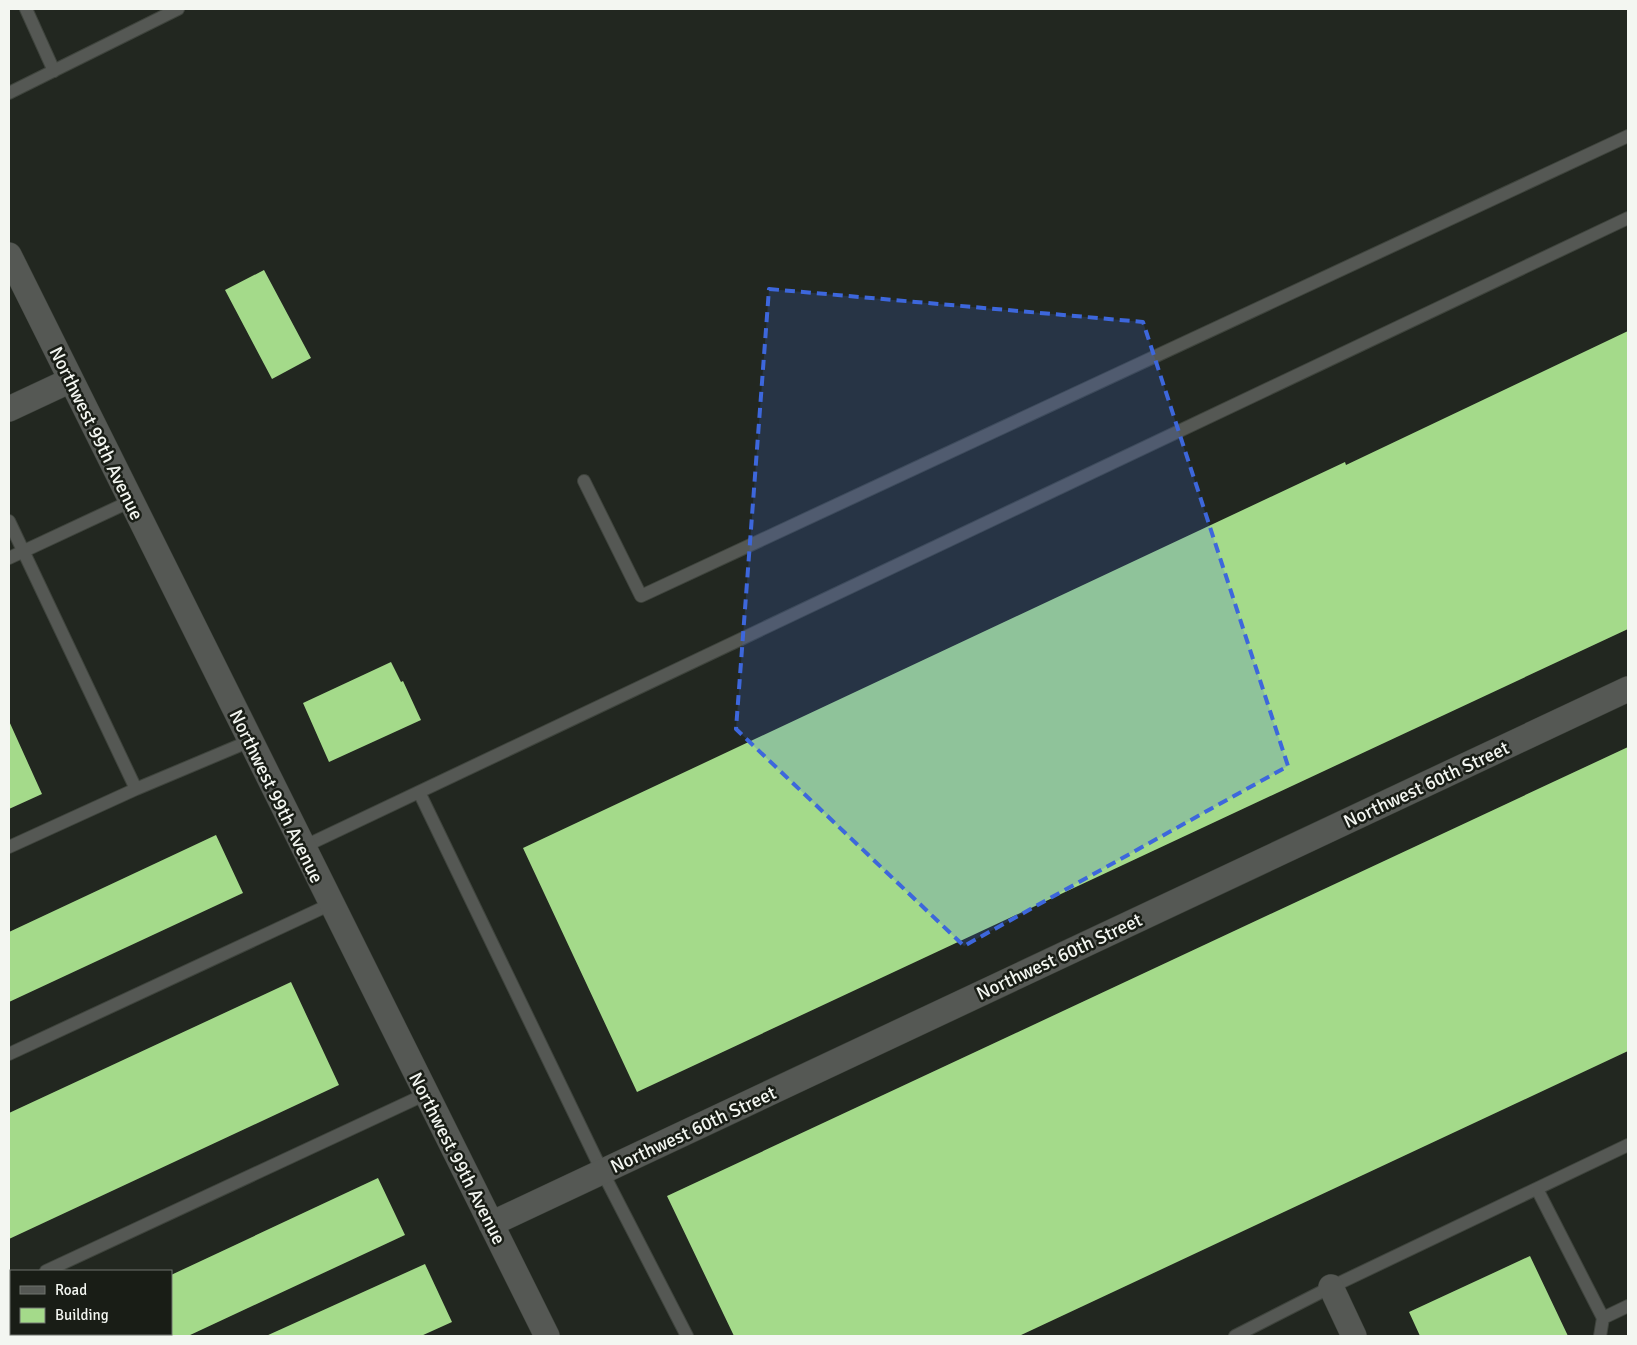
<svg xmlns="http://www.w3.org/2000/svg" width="1637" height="1345" viewBox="0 0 1637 1345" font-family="Signika,sans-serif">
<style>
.building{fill:#a4da8a}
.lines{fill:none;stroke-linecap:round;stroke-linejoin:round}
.service-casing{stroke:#3f443d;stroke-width:14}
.minor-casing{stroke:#3f443d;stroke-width:26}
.service{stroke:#555854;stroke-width:12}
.minor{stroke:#555854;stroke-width:25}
.marked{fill:#3d67dc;fill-opacity:0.2;stroke:#3d67dc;stroke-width:4;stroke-dasharray:10 6;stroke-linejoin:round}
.labels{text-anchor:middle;stroke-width:5;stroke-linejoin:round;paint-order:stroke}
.street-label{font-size:19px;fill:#f3f6f1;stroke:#191d16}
</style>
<rect width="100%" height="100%" fill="#222720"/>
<path class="building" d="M264,270L311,358L272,379L225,290Z
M1628,331V629L637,1092L523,848L1345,462L1346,465Z
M391,662L401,682L403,681L421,720L329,762L303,703Z
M9,721L42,794L9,809Z
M1628,747V1051L1019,1336H734L667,1196Z
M216,835L243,893L9,1002V932Z
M291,982L339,1085L9,1239V1113Z
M378,1178L405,1235L188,1336H41L46,1334H171V1275Z
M1530,1256L1568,1336H1420L1409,1312Z
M425,1264L452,1322L421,1336H266Z"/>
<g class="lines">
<defs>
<path id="service" d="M26,9L54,71
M9,93L178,9
M584,481L641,596L1628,136
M9,521L136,789
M9,558L131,501
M419,792L602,1171L687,1336
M9,847L136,789L250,741
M303,847L1628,218
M9,1054L331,904
M1537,1189L1603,1318L1628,1306
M46,1271L426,1094
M9,1289L11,1288
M1235,1336L1331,1287L1628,1145
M1600,1336L1603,1318"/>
<path id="minor" d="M9,255L547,1336
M9,409L71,380
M491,1224L1628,689
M1331,1287L1354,1336"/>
</defs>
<use href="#service" class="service-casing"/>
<use href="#minor" class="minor-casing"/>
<use href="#service" class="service"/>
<use href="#minor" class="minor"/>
</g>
<path class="marked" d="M769,289L1143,322L1288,766L964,946L736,729Z"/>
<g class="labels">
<g class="street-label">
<text transform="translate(97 433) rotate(64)" y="7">Northwest 99th Avenue</text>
<text transform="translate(1426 784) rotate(-25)" y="7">Northwest 60th Street</text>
<text transform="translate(277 796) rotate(64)" y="7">Northwest 99th Avenue</text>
<text transform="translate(1059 956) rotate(-25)" y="7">Northwest 60th Street</text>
<text transform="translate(693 1129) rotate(-25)" y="7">Northwest 60th Street</text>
<text transform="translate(458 1158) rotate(63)" y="7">Northwest 99th Avenue</text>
</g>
</g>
<rect width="1637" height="1345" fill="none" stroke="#f3f6f1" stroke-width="20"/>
<rect x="10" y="1270" width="162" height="65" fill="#191d16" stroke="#70746e"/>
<rect x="20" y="1286" width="25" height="8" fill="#555854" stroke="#70746e"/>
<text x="55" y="1295" font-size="15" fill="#f3f6f1">Road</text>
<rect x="20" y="1308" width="25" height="15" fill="#a4da8a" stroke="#70746e"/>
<text x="55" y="1320" font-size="15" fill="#f3f6f1">Building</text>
</svg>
